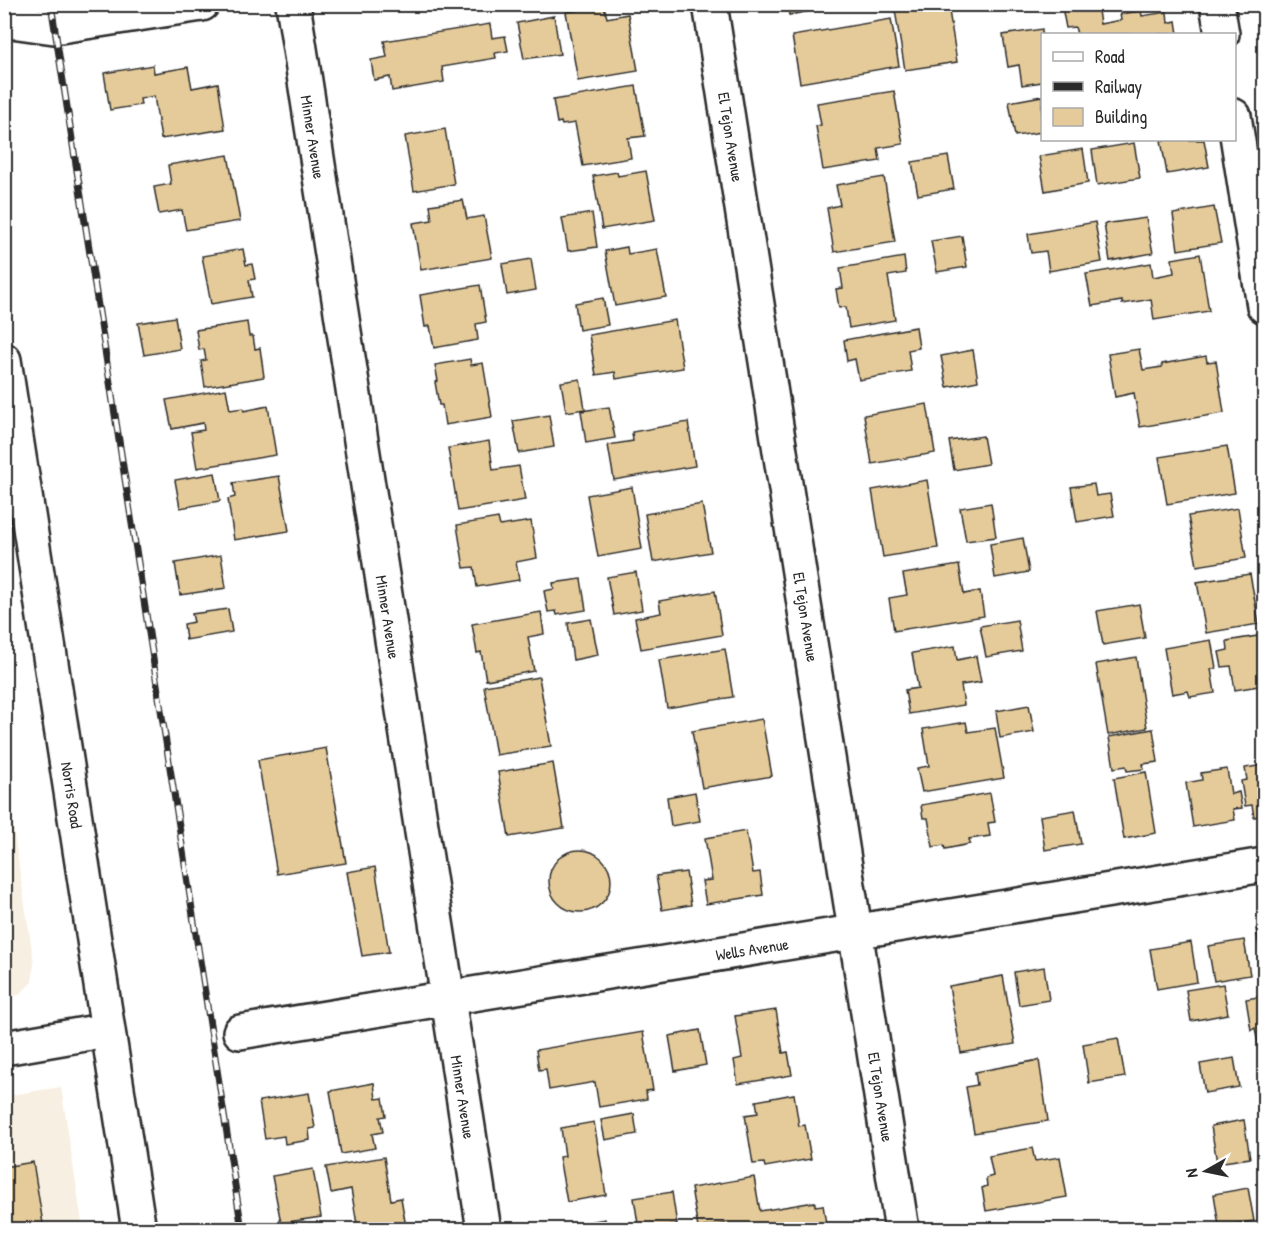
<svg xmlns="http://www.w3.org/2000/svg" width="1269" height="1234" viewBox="0 0 1269 1234" font-family="'Patrick Hand',sans-serif">
<style>
.built{fill:#f7efe1}
.building{fill:#e5cb9a;stroke:#2b2b2b;stroke-width:1.5}
.lines{fill:none;stroke-linecap:round;stroke-linejoin:round}
.minor-casing{stroke:#2b2b2b;stroke-width:38}
.minor{stroke:#fff;stroke-width:33}
.rail-casing{stroke:#2b2b2b;stroke-width:7}
.rail{stroke:#fff;stroke-width:4.5;stroke-dasharray:14;stroke-linecap:butt}
.labels{text-anchor:middle;stroke-width:4.5;stroke-linejoin:round;paint-order:stroke}
.street-label{font-size:16px;fill:#2b2b2b;stroke:#fff}
</style>
<rect width="100%" height="100%" fill="#fff"/>
<filter id="ink" filterUnits="userSpaceOnUse"><feTurbulence type="fractalNoise" baseFrequency=".0167" numOctaves="2"/><feDisplacementMap in="SourceGraphic" scale="12" xChannelSelector="R" yChannelSelector="G"/><feConvolveMatrix kernelMatrix="1 2 1 2 8 2 1 2 1" color-interpolation-filters="sRGB"/></filter>
<g filter="url(#ink)">
<path class="built" d="M5,776L34,963L32,982L19,995L5,998Z
M61,1087L83,1229L5,1230V1096Z"/>
<path class="building" d="M787,4H847L789,15Z
M894,4H948L957,62L905,70Z
M1078,4H1097L1100,24L1121,20L1120,14L1141,11L1142,16L1167,12L1168,23L1176,21L1178,34H1077L1075,27L1066,28L1062,7Z
M604,6L607,18L628,14L638,71L578,81L566,12Z
M554,16L560,54L524,59L517,23Z
M891,19L899,66L800,83L792,36Z
M490,24L492,38L505,36L508,51L495,53L496,58L442,67L444,82L392,91L390,77L374,80L371,60L387,57L384,41Z
M1042,29V82L1022,85L1019,65L1008,67L1003,35Z
M153,65L154,73L188,67L192,88L218,83L225,129L161,139L154,96L140,99L141,105L110,110L104,73Z
M636,86L645,136L628,138L631,158L583,166L575,123L562,125L561,122L557,123L553,100Z
M894,91L903,144L878,148L880,161L823,170L816,126L821,125L817,103Z
M1042,96V132L1015,136L1009,102Z
M445,129L454,184L414,191L405,136Z
M1161,140H1204L1209,167L1167,174Z
M1134,143L1140,178L1097,185L1092,150Z
M1083,149L1088,183L1045,191L1039,156Z
M228,155L240,221L186,230L182,210L159,214L154,187L171,184L168,165Z
M948,156L954,189L918,195L912,162Z
M646,171L655,220L602,229L593,176L617,172L618,176Z
M884,177L895,242L834,252L827,208L840,205L836,185Z
M463,200L467,219L484,216L492,258L421,270L413,223L432,220L430,205Z
M1214,207L1221,243L1178,250L1173,214Z
M592,213L597,247L568,251L562,218Z
M1146,218L1153,253L1110,261L1104,224Z
M1095,222L1102,262L1049,271L1046,251L1031,253L1028,234Z
M962,236L967,267L937,272L931,241Z
M627,247L628,254L657,249L666,297L615,306L605,251Z
M243,249L246,265L252,264L255,279L249,280L252,297L211,304L202,256Z
M1200,254L1209,311L1154,320L1151,299L1122,304V301L1092,306L1086,274L1151,263L1153,277L1174,273L1172,259Z
M904,257L906,273L888,276L895,320L849,328L846,307L839,308L836,289L843,288L840,268Z
M531,259L536,290L507,295L502,264Z
M480,285L486,322L476,324L478,340L434,348L430,326L425,327L420,295Z
M603,298L608,325L579,330L575,303Z
M175,317L180,349L144,355L138,323Z
M675,320L683,368L616,379L615,372L596,375L589,335Z
M247,322L249,336H253L255,349L260,348L264,377L205,387L201,361L206,360L204,349L199,350L196,330Z
M916,327L919,348L908,350L911,371L859,380L855,359L847,361L844,340Z
M1139,349L1143,370L1162,367V364L1206,356L1207,362L1216,361L1224,413L1140,427L1134,393L1115,397L1108,354Z
M973,350L978,381L947,387L941,356Z
M470,359L471,365L483,363L492,417L445,425L442,405H439L435,382L438,381L435,365Z
M580,379L585,409L566,412L561,382Z
M226,389L230,410L243,408L244,411L268,406L276,455L197,468L191,432L204,430L203,423L172,429L166,400Z
M927,404L935,453L872,464L864,415Z
M609,407L615,438L586,443L581,411Z
M549,415L554,447L519,453L513,421Z
M688,422L695,466L614,480L608,445L633,441L632,432Z
M983,436L988,464L954,470L949,441Z
M489,441L493,470L519,466L525,500L458,511L448,448Z
M1227,446L1235,493L1167,504L1159,457Z
M215,473L220,501L180,508L175,480Z
M279,476L289,531L234,540L228,499L235,497L233,483Z
M927,480L938,548L883,557L872,490Z
M1094,484L1096,496L1110,494L1114,516L1077,522L1071,487Z
M632,487L642,549L598,557L587,495Z
M991,503L996,537L966,541L960,508Z
M702,504L711,552L653,562L645,514Z
M1238,508L1246,558L1197,566L1188,516Z
M498,518L500,526L531,521L537,558L516,562L519,580L477,587L474,567L464,568L457,525Z
M1023,538L1029,572L995,578L990,544Z
M221,555L226,588L180,595L175,563Z
M959,565L964,594L980,591L984,616L894,631L889,598L907,595L903,574Z
M636,572L642,610L614,615L607,577Z
M1250,574L1259,624L1206,633L1197,582Z
M581,579L586,610L557,615L556,611L548,612L544,591L554,589L553,583Z
M715,591L722,635L641,649L635,618L661,613L659,601Z
M1139,604L1145,638L1103,645L1097,611Z
M228,609L232,632L186,640L184,624L194,622L192,614Z
M541,612L544,634L528,637L534,671L486,680L481,652L477,653L472,624Z
M591,619L598,655L573,660L568,623Z
M1017,620L1022,651L986,657L980,626Z
M1264,635V685L1235,690L1231,666L1222,667L1219,652L1228,650L1227,641Z
M1211,640L1216,668L1211,669L1215,693L1190,697L1188,691L1172,694L1164,648Z
M955,646L957,660L976,656L981,682L961,685L964,705L909,714L905,690L918,688L912,653Z
M725,649L733,697L667,708L659,660Z
M1136,657L1147,728L1108,735L1096,664Z
M539,677L551,746L496,755L484,686Z
M1029,705L1034,732L1000,738L996,711Z
M762,719L772,776L702,788L692,731Z
M966,722L968,732L995,728L1004,778L922,792L917,768L929,766L923,729Z
M1153,729L1158,762L1143,764L1144,769L1127,771L1126,766L1114,768L1109,737Z
M326,748L346,863L277,874L258,760Z
M553,763L564,828L509,837L498,772Z
M1264,765V815L1254,817L1252,805L1245,806L1241,781L1247,780L1245,768Z
M1227,769L1231,794L1239,792L1242,808L1233,809L1235,820L1193,827L1186,783L1202,780L1201,773Z
M1146,772L1156,833L1124,839L1114,778Z
M695,792L700,821L671,826L667,797Z
M990,793L995,822L988,823L990,836L969,839L970,844L945,849L944,845L933,847L928,818H923L921,805Z
M1075,810L1081,844L1045,850L1040,816Z
M746,831L753,873L760,872L763,895L706,904L702,881L712,880L705,838Z
M549 881a31 31 0 1 1 62 0a31 31 0 1 1-62 0Z
M375,867L389,952L362,956L347,872Z
M686,872L691,905L662,910L656,876Z
M1264,928V970H1263L1256,929Z
M1244,940L1250,975L1214,981L1208,946Z
M1191,942L1197,982L1157,989L1150,949Z
M1044,967L1049,1000L1019,1005L1014,972Z
M1003,976L1015,1044L961,1053L949,986Z
M1223,984L1228,1014L1191,1021L1186,990Z
M1264,996V1047L1259,1048L1255,1028L1251,1030L1246,999Z
M776,1010L783,1053L788,1052L792,1075L738,1084L734,1060L742,1058L735,1016Z
M700,1030L706,1065L675,1071L669,1036Z
M643,1032L653,1090L646,1091L647,1099L599,1107L595,1082L549,1090L546,1069L539,1070L536,1050Z
M1118,1038L1125,1077L1089,1083L1083,1044Z
M1234,1058L1239,1087L1205,1093L1200,1064Z
M1039,1060L1048,1121L974,1133L966,1087L977,1085L975,1072Z
M374,1083L376,1099L383,1098L386,1116L380,1117L383,1132L372,1134L375,1148L341,1154L330,1091Z
M309,1093L315,1128L309,1129L310,1140L285,1144L284,1136L265,1139L259,1101Z
M794,1094L799,1126L805,1125L811,1159L765,1167L764,1163L753,1164L745,1115L758,1113L756,1101Z
M634,1114L637,1134L605,1140L601,1120Z
M1244,1120L1250,1158L1217,1163L1211,1126Z
M594,1122L606,1195L567,1202L559,1157L565,1156L561,1128Z
M1032,1148L1035,1161L1060,1157L1067,1197L986,1211L982,1188L987,1186L986,1178L993,1176L989,1156Z
M384,1157L391,1200L401,1198L406,1227L393,1230H358L351,1189L331,1193L326,1167Z
M33,1162L44,1230H4V1167Z
M313,1169L321,1217L281,1223L272,1176Z
M754,1177L760,1211L815,1202V1206L823,1205L827,1230H726L725,1224L698,1228L691,1188Z
M1248,1188L1254,1221L1219,1226L1214,1194Z
M672,1192L677,1225L639,1230L634,1198Z
M605,1219L607,1230H576L575,1224Z"/>
<g class="lines">
<defs>
<path id="minor" d="M293,4L484,1230
M710,4L902,1230
M1217,4L1222,34
M4,20L54,27L202,4
M1234,116L1264,306
M4,360L139,1230
M240,1032L1264,865
M4,1048L108,1030"/>
</defs>
<use href="#minor" class="minor-casing"/>
<use href="#minor" class="minor"/>
<defs>
<path id="rail" d="M51,4L242,1230"/>
</defs>
<use href="#rail" class="rail-casing"/>
<use href="#rail" class="rail"/>
</g>
</g>
<g class="labels">
<g class="street-label">
<text transform="translate(313 137) rotate(81)" y="6">Minner Avenue</text>
<text transform="translate(731 137) rotate(81)" y="6">El Tejon Avenue</text>
<text transform="translate(388 617) rotate(81)" y="6">Minner Avenue</text>
<text transform="translate(806 617) rotate(81)" y="6">El Tejon Avenue</text>
<text transform="translate(72 795) rotate(81)" y="6">Norris Road</text>
<text transform="translate(752 949) rotate(-9)" y="6">Wells Avenue</text>
<text transform="translate(463 1097) rotate(81)" y="6">Minner Avenue</text>
<text transform="translate(881 1097) rotate(81)" y="6">El Tejon Avenue</text>
</g>
</g>
<rect width="1269" height="1234" fill="none" stroke="#fff" stroke-width="24"/>
<rect x="12" y="12" width="1245" height="1210" fill="none" stroke="#2b2b2b" stroke-width="2" filter="url(#ink)"/>
<rect x="1041" y="33" width="195" height="108" fill="#ffffff" stroke="#aaaaaa" stroke-width="1.5"/>
<rect x="1053" y="52" width="30" height="9" fill="#ffffff" stroke="#aaaaaa" stroke-width="1.5"/>
<text x="1095" y="63" font-size="18" fill="#2b2b2b">Road</text>
<rect x="1053" y="82" width="30" height="9" fill="#2b2b2b" stroke="#aaaaaa" stroke-width="1.5"/>
<text x="1095" y="93" font-size="18" fill="#2b2b2b">Railway</text>
<rect x="1053" y="108" width="30" height="18" fill="#e5cb9a" stroke="#aaaaaa" stroke-width="1.5"/>
<text x="1095" y="123" font-size="18" fill="#2b2b2b">Building</text>
<g transform="translate(1206 1171) rotate(261)" stroke="#ffffff" stroke-width="4.5" paint-order="stroke">
<path d="M0-4.5L10 22L0 15L-10 22Z" fill="#2b2b2b"/>
<text y="-9" font-size="16" font-weight="bold" text-anchor="middle" fill="#2b2b2b">N</text>
</g>
</svg>
